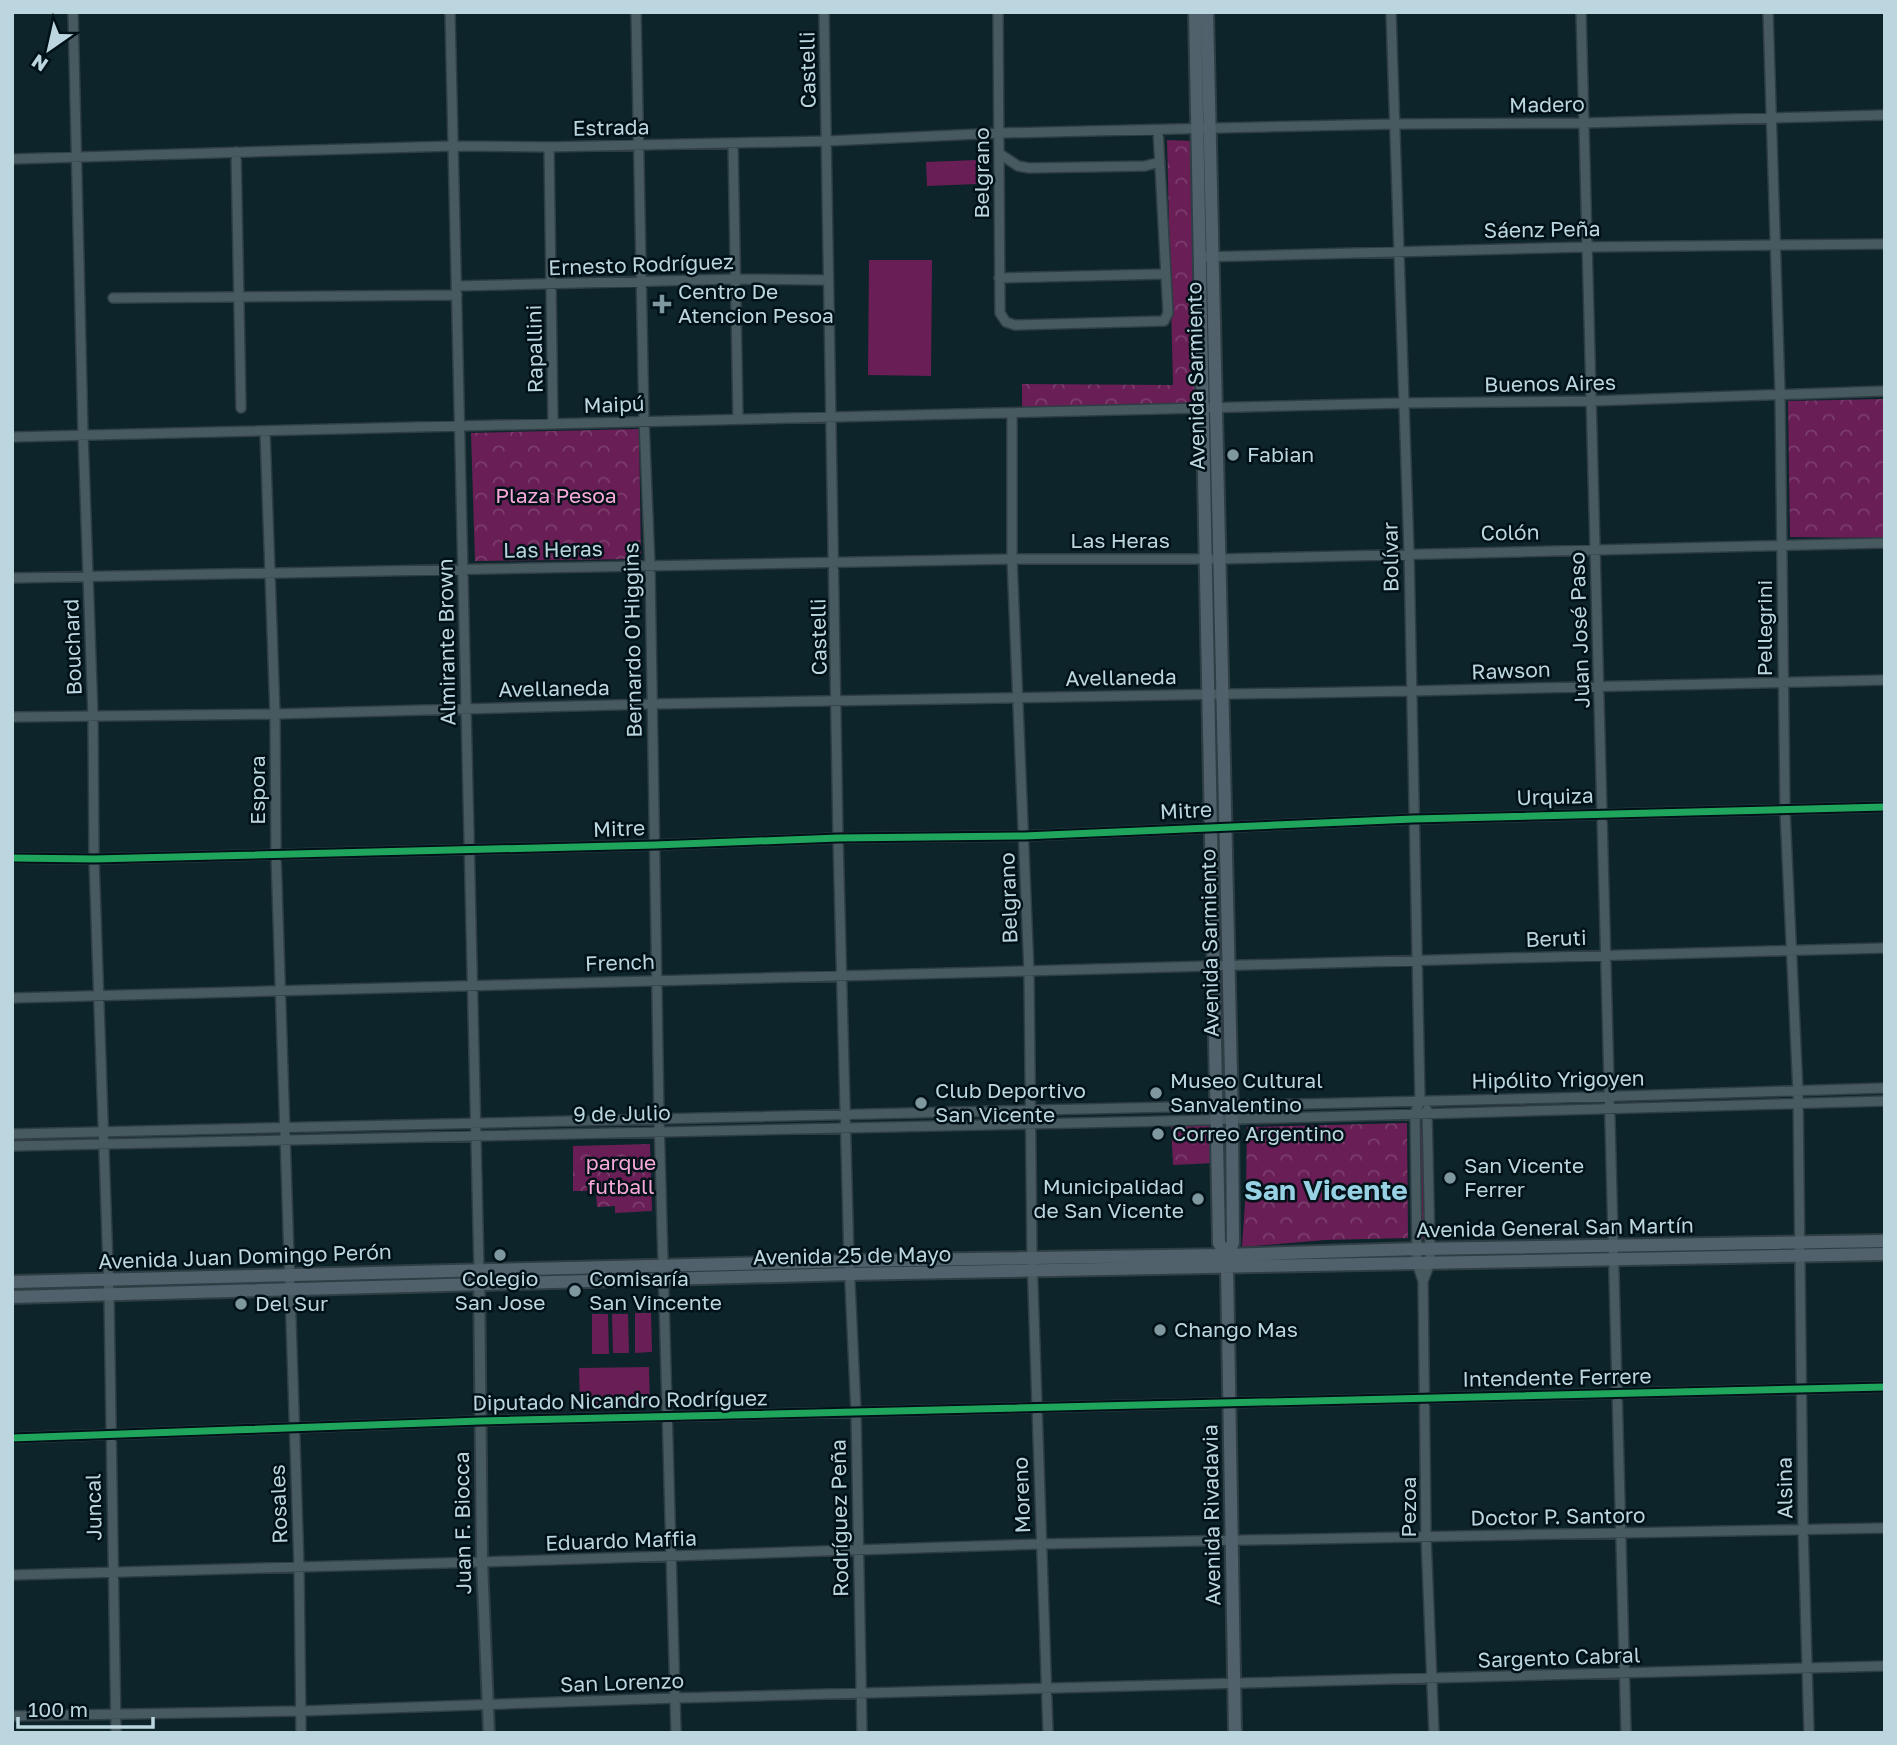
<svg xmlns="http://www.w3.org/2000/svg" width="1897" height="1745" viewBox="0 0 1897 1745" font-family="'Golos Text',sans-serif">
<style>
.grass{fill:url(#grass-dots)}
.park{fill:url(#park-crowns)}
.pitch{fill:#691e55}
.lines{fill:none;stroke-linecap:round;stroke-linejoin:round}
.minor-casing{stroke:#2e3e44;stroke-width:12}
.tertiary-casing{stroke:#2e3e44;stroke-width:14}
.secondary-casing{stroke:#2e3e44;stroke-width:16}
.minor{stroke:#475a60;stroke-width:9}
.tertiary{stroke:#475a60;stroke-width:10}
.secondary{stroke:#50616b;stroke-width:12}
.cycleway-casing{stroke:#001118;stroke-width:11}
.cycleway{stroke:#20a55d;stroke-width:7}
.poi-dot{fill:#7f98a0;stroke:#001118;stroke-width:2.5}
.labels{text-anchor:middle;stroke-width:5;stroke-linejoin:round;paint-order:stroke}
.street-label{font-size:21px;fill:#bcd6e0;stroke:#001118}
.poi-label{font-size:21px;fill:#bcd6e0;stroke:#001118;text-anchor:start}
.park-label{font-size:21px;fill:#f9a9d9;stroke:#001118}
.district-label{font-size:28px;font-weight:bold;fill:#98d0e4;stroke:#001118}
</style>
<defs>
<pattern id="grass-dots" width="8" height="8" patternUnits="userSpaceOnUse" patternTransform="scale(1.75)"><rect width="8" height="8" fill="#691e55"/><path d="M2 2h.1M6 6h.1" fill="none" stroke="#7c3e6d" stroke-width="1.8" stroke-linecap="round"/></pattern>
<pattern id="park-crowns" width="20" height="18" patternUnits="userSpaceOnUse" patternTransform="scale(1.75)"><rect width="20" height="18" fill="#691e55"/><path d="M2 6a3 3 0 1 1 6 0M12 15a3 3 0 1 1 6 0" fill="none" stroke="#7c3e6d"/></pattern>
</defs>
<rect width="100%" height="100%" fill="#0d242a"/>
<path class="grass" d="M1418,1126H1426L1427,1239H1419Z"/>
<path class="park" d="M1167,140L1193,141L1199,404L1022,408V384L1173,385Z
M1885,399V538L1790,537L1788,401Z
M639,429L641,559L475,561L471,433Z
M1213,1123L1214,1163L1173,1165L1171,1125Z
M1407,1123L1408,1238L1325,1240L1242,1247L1246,1189L1247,1127Z
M650,1144L652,1211L615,1213V1206L597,1207L596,1191H573V1146Z"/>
<path class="pitch" d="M976,160L977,184L927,186L926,162Z
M869,260H932L931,376L868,375Z
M635,1313H651L652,1352L635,1353Z
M592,1314H608L609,1354H592Z
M612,1314H628L629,1353H613Z
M649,1367L650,1405L580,1406L579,1368Z"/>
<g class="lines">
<defs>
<path id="minor" d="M73,12L83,434L93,717L94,859L109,1295L116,1733
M450,12L479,1270
M636,12L644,421L650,566L659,1118L676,1733
M824,12L838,838L849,1261L856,1412L862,1733
M998,12L1000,313L1006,322L1015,325L1164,321L1168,313L1158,130
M1391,12L1409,553L1420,1101L1415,1113L1417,1263L1423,1281L1426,1537L1434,1733
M1581,12L1626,1733
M1768,12L1780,393L1785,811L1798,1092L1803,1528L1809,1733
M733,143L738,419
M549,147L553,424
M236,152L241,408
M1000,154L1018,166L1029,168L1145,166L1160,162
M12,159L453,146L549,147L827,141L1000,133L1394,124L1583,123L1885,115
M1200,257L1586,247L1885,244
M999,278L1166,274
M456,286L737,279L827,280
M113,298L457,295
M1012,413V559L1029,972L1032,1257L1048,1733
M265,432L275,714L276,855L299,1567L301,1733
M12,437L1404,403L1591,401L1885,391
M12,578L1012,559H1220L1885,543
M12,717L275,714L652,704L1410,691L1885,680
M12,858L94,859L655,845L838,838L1024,836L1413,819L1885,807
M12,998L1885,948
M12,1134L1557,1098L1885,1088
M12,1146L1169,1121L1885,1101
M1423,1281L1430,1263V1249L1427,1110
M12,1438C168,1431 324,1428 480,1421L1885,1387
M12,1575L482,1562L1041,1544L1885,1528
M12,1716L301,1711L676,1698L1885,1666"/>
<path id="tertiary" d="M479,1270L482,1562L489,1733"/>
<path id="secondary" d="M1195,12L1219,1243L1226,1255L1227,1268L1235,1733
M1207,12L1232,1119L1233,1243L1226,1255
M12,1282L849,1261L1226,1255L1417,1249L1885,1241
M12,1297L849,1274L1885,1254"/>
</defs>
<use href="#minor" class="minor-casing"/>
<use href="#tertiary" class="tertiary-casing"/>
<use href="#secondary" class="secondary-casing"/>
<use href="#minor" class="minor"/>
<use href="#tertiary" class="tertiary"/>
<use href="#secondary" class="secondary"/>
<defs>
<path id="cycleway" d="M12,858L94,859L655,845L838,838L1024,836L1413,819L1885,807
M12,1438C168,1431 324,1428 480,1421L1885,1387"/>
</defs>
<use href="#cycleway" class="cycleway-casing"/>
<use href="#cycleway" class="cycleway"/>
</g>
<g class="poi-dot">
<path d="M658.5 293.5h7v7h7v7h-7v7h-7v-7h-7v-7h7z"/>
<circle cx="1233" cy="455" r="7"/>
<circle cx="1156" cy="1093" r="7"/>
<circle cx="921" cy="1103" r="7"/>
<circle cx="1158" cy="1134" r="7"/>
<circle cx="1450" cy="1178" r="7"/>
<circle cx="1198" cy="1199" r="7"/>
<circle cx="500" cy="1255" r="7"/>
<circle cx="575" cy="1291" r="7"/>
<circle cx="241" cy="1304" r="7"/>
<circle cx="1160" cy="1330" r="7"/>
</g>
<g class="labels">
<g class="street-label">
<text transform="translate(808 70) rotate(-91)" y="7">Castelli</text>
<text transform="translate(1547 105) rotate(-1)" y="7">Madero</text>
<text transform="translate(611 128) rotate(-1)" y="7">Estrada</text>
<text transform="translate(982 173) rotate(-90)" y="7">Belgrano</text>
<text transform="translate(1542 230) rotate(-1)" y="7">Sáenz Peña</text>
<text transform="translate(641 265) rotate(-2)" y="7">Ernesto Rodríguez</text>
<text transform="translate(535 349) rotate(-91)" y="7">Rapallini</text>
<text transform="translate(1196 376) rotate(-91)" y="7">Avenida Sarmiento</text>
<text transform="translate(1550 384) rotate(-1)" y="7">Buenos Aires</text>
<text transform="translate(614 405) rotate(-2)" y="7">Maipú</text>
<text transform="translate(1510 533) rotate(-1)" y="7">Colón</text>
<text x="1120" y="548">Las Heras</text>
<text transform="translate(553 550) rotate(-1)" y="7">Las Heras</text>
<text transform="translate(1391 557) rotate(-91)" y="7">Bolívar</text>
<text transform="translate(1765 628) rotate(-90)" y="7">Pellegrini</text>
<text transform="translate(1580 630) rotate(-92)" y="7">Juan José Paso</text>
<text transform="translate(819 637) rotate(-91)" y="7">Castelli</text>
<text transform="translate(633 640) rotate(-91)" y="7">Bernardo O'Higgins</text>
<text transform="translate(447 642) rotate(-91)" y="7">Almirante Brown</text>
<text transform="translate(73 647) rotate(-92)" y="7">Bouchard</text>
<text transform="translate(1511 671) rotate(-2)" y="7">Rawson</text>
<text transform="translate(1121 678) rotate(-1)" y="7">Avellaneda</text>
<text transform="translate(554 689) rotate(-1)" y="7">Avellaneda</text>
<text transform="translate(258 790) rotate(-90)" y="7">Espora</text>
<text transform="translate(1555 797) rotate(-2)" y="7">Urquiza</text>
<text transform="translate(1186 811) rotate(-3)" y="7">Mitre</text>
<text transform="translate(619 829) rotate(-2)" y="7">Mitre</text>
<text transform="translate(1009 898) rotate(-92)" y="7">Belgrano</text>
<text transform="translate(1556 939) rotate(-2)" y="7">Beruti</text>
<text transform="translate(1210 943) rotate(-91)" y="7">Avenida Sarmiento</text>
<text transform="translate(620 963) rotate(-2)" y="7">French</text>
<text transform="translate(1558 1080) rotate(-1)" y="7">Hipólito Yrigoyen</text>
<text transform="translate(622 1114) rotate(-1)" y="7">9 de Julio</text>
<text transform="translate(1555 1228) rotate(-1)" y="7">Avenida General San Martín</text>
<text transform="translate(852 1256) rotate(-1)" y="7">Avenida 25 de Mayo</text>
<text transform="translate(245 1257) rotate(-2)" y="7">Avenida Juan Domingo Perón</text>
<text transform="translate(1557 1378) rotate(-1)" y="7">Intendente Ferrere</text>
<text transform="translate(620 1401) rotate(-1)" y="7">Diputado Nicandro Rodríguez</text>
<text transform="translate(1785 1488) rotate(-91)" y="7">Alsina</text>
<text transform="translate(1022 1495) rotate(-92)" y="7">Moreno</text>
<text transform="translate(279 1504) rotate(-92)" y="7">Rosales</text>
<text transform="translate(94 1507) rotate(-91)" y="7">Juncal</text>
<text transform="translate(1409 1507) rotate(-90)" y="7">Pezoa</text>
<text transform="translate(1212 1515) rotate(-91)" y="7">Avenida Rivadavia</text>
<text transform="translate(1558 1517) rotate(-1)" y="7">Doctor P. Santoro</text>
<text transform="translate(840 1518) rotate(-91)" y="7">Rodríguez Peña</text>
<text transform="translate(463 1523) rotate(-91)" y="7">Juan F. Biocca</text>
<text transform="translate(621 1541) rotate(-2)" y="7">Eduardo Maffia</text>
<text transform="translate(1559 1658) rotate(-2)" y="7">Sargento Cabral</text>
<text transform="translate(622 1683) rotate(-2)" y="7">San Lorenzo</text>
</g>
<g class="poi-label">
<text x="678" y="299">Centro De<tspan x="678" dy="24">Atencion Pesoa</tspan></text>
<text x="1247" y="462">Fabian</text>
<text x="1170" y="1088">Museo Cultural<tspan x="1170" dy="24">Sanvalentino</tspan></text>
<text x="935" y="1098">Club Deportivo<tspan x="935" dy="24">San Vicente</tspan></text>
<text x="1172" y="1141">Correo Argentino</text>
<text x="1464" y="1173">San Vicente<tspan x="1464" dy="24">Ferrer</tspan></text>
<text x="1184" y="1194" text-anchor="end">Municipalidad<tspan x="1184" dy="24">de San Vicente</tspan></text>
<text x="500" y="1286" text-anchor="middle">Colegio<tspan x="500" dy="24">San Jose</tspan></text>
<text x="589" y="1286">Comisaría<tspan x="589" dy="24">San Vincente</tspan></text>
<text x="255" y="1311">Del Sur</text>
<text x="1174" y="1337">Chango Mas</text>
</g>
<g class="park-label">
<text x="556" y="503">Plaza Pesoa</text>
<text x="621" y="1170">parque<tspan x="621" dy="24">futball</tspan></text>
</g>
<g class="district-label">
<text x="1326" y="1200">San Vicente</text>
</g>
</g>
<rect width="1897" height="1745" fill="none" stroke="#bcd6e0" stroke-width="28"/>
<g transform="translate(49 49) rotate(214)" stroke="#001118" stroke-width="5" paint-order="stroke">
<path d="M0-5L12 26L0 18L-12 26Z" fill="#bcd6e0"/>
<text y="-10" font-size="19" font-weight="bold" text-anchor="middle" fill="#bcd6e0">N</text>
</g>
<path d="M18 1717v10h135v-10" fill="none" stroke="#bcd6e0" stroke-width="3.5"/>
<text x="28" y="1717" font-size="21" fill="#bcd6e0" stroke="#001118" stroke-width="5" paint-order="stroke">100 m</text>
</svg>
